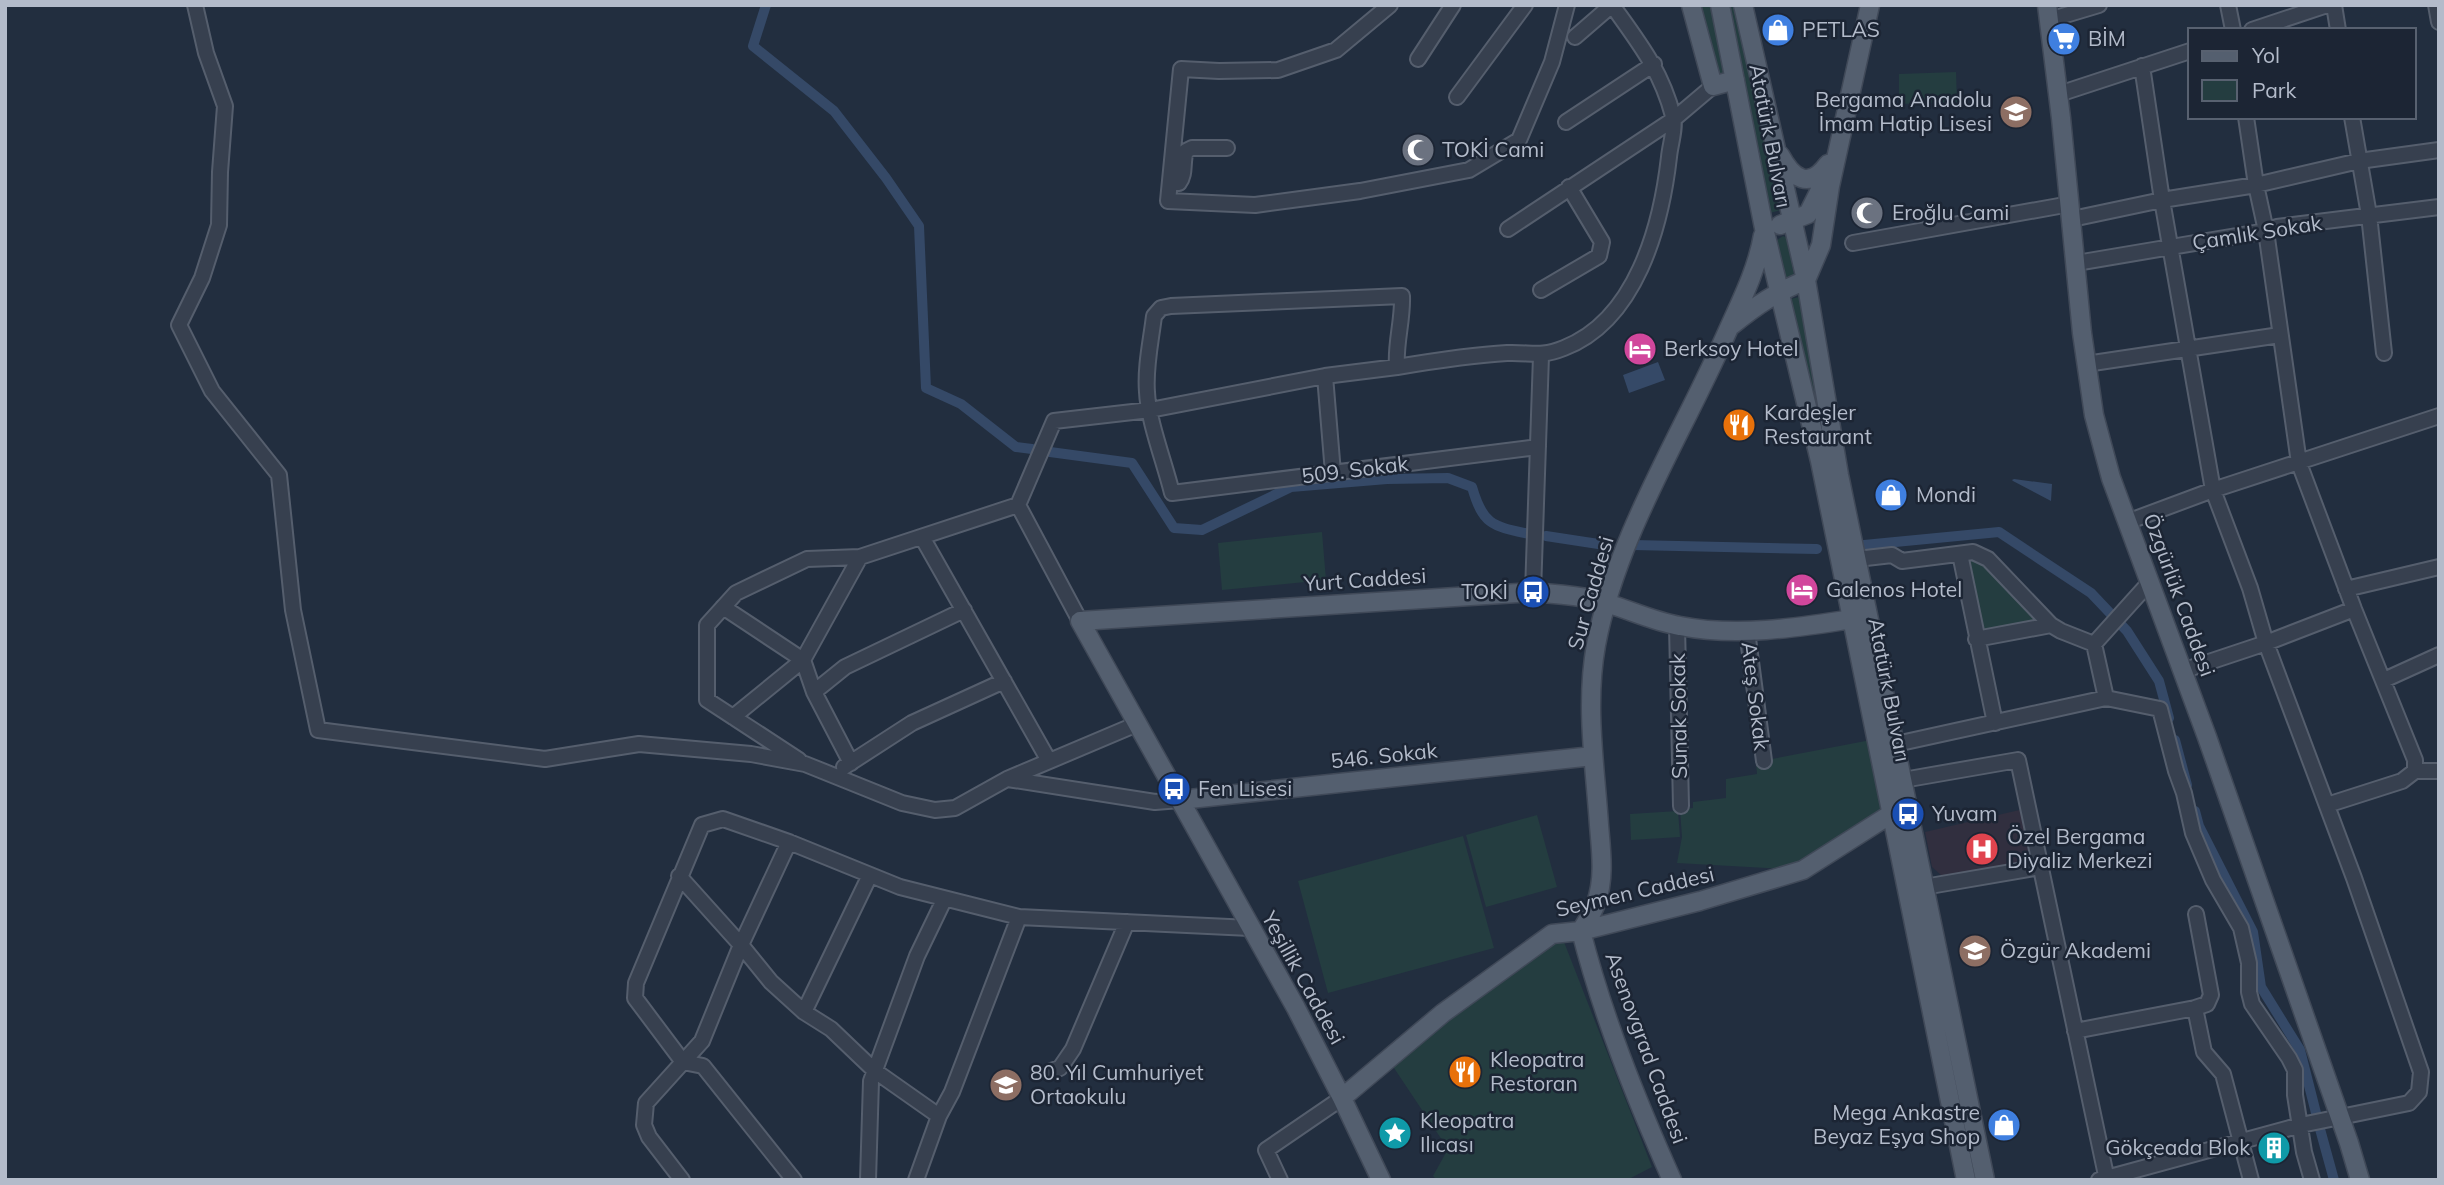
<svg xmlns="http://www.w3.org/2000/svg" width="2444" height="1185" viewBox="0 0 2444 1185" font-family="Mulish,sans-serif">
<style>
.medical{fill:#312f3f}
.green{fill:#243d40}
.water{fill:#354967}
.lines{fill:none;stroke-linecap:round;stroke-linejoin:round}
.canal{stroke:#354967;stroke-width:10}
.minor-casing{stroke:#555e6d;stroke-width:18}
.major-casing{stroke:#404958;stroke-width:21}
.minor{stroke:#37404f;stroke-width:14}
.major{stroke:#545f6f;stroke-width:18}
.labels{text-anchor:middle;stroke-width:5;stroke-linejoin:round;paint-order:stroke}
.poi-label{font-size:21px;fill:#b3bbca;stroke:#1c2534;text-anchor:start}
.street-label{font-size:21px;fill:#b3bbca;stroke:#1c2534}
</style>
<rect width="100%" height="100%" fill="#222e3f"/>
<path class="medical" d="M2028,808L2040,867L1950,883L1932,867L1925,832Z"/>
<path class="green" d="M1691,5H1720L1735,80L1713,86Z
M1728,5H1735L1781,210L1770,213Z
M1956,72L1957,102L1899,104V74Z
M1783,236L1787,238L1794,275L1791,279L1785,280L1774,242Z
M1799,297L1831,467L1825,469L1787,300Z
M1322,532L1326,580L1222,590L1218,543Z
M1973,552L2051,625L1976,639L1960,554Z
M1876,739L1891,814L1803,870L1677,863L1682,837L1680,809L1693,808V802L1726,798V779L1757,774L1756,762Z
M1678,811L1680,837L1631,840L1630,814Z
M1537,815L1557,887L1486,907L1466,835Z
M1463,836L1494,948L1328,993L1298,881Z
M1557,939L1564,942L1652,1167L1627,1180H1437L1433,1176L1448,1149L1392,1065L1450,1017Z"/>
<path class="water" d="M1658,362L1665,380L1629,393L1623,375Z
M2014,479L2052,484L2051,501L2013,481L2012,480Z"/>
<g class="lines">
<path class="canal" d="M766,5L753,46L834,111L886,178L919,226L926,388L961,404L1016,447L1032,449
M1050,452L1132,463L1174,528L1202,530L1291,487L1387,479L1448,478L1472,487C1483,525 1492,526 1529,534
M1546,536L1605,545
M1633,545L1817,549
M1864,545L1999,532L2091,593L2127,631L2159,681L2169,718
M2175,740L2187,785
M2195,811L2199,826L2253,932L2261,987L2300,1050L2316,1113
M2320,1129L2334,1180"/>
<defs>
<path id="minor" d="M195,5L206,53L225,106L220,172L219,225L202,278L179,325L212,391L279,475L293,610L318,730L545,759L639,744L751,754L805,764L902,803L935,810L955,808L1007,779L1137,724
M1390,5L1336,50L1278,70L1219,71L1181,69L1168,201L1255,205L1360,191L1469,170L1519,140L1552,62L1567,5
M2228,5L2233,30
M2334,5L2338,30
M2436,5L2439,22
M2049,20L2099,5
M2252,30L2327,5
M1418,59L1453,5
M2142,66L2162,200L2213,490L2439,416
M2059,94L2190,51
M1457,97L1525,5
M2246,117L2256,185L2266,231L2299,463L2354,609L2415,760V771L2402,781L2327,805
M2352,117L2369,215L2384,353
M1566,122L1654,64
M1170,182L1179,183C1186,174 1182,162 1186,151L1192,148H1227
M2072,219L2162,200L2256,185L2359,161L2439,150
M1508,229L1674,119L1713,86
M1853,243L2070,204
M2076,263L2266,231L2277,227L2439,207
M1541,290L1599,256L1602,242L1569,187
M2086,364L2280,335
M1325,376L1333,473
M1538,447L1172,493C1165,464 1148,420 1147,392C1145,367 1151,341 1154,316L1161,308L1171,306L1402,296C1403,320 1395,344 1397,367C1433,361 1470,355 1507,353C1532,352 1539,358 1564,348C1636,320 1661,227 1669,157C1670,145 1676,128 1673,116C1661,70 1639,43 1612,5L1575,37
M1018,505L1080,621
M922,537L1049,761
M1960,554L1995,723
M1857,559L1892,555L1902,561L1973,552L1988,559L2051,625L2061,631L2094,644L2149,583
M2346,589L2439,567
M1533,592L1541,356
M723,607L803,660L814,692L851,763
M1677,626L1681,806
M1747,631L1764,761
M1976,639L2051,625
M2182,671L2266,643L2354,609
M2384,680L2439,655
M814,692L845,667L964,610
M2106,698L2160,709L2176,771L2184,793L2193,833L2213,880L2241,928L2249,963V992L2252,1004L2289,1058L2295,1070V1095L2304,1152L2312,1180
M733,717L803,660L860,557
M1896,744L2106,698L2094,644
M799,760L707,700V625L736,593L807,559L860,557L1018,505L1054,421L1150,410L1325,376L1397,367
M844,767L912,723L1004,681
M2415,771H2439
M1008,779L1155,802L1180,800
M1903,780L2018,760L2107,1180
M679,876L741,945L771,982L804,1012L831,1029L875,1071L939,1116
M1924,887L2040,867
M2195,1008L2207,1004L2211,995L2196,914
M804,1012L870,875
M2075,1031L2195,1008L2204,1052L2223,1074L2251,1180
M1051,1071L1060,1068L1073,1049L1127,922
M682,1180L649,1137L644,1125L646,1103L702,1041L741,945L789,842
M794,1180L703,1066L683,1062L635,998L636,983L702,825L723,819L789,842L900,887L1019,917L1250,928
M868,1180L871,1081L917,956L944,900
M916,1180L939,1116L952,1092L1019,917
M1280,1180L1266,1150L1342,1098
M2099,1180L2301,1125L2409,1103L2419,1092L2421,1072L2354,878L2266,643L2250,588L2213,490L2127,522"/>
<path id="major" d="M1691,5L1713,86L1735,80
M1720,5L1764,228L1820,461L1966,1180
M1743,5L1806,280L1839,475L1985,1180
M2047,5L2061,118L2082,333L2094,415L2111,478L2207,737L2349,1143L2360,1180
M1780,155C1793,179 1809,190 1828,164
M1780,225L1808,214L1824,182
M1806,280L1821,245L1830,186L1870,5
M1732,325C1758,304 1775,293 1806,280
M1180,800L1593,756
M1581,931C1586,922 1593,913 1596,903C1605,878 1601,850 1599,825C1595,765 1585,705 1596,645C1616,538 1680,438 1724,339C1739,305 1757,271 1763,235
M1581,931C1603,1017 1636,1099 1672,1180
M1342,1098L1443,1013L1552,934L1581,931L1700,901L1803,870L1891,814
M1381,1180L1342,1098L1296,1008L1080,621L1533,592C1552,594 1573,595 1592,599C1622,606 1650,621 1680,626C1736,637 1796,628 1852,619"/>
</defs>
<use href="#minor" class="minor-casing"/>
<use href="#major" class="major-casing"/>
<use href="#minor" class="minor"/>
<use href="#major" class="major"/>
</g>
<defs>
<symbol id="shop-disc" viewBox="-11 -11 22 22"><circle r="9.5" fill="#3f7fe0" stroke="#1c2534"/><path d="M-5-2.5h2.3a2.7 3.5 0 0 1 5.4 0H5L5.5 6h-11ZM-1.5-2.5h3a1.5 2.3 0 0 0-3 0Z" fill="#fff"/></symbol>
<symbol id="supermarket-disc" viewBox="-11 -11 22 22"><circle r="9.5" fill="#3f7fe0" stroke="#1c2534"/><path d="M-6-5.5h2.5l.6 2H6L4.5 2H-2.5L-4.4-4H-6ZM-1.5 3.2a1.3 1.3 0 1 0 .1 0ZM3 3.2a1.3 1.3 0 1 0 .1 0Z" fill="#fff"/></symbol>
<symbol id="school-disc" viewBox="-11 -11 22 22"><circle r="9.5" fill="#8d6e63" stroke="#1c2534"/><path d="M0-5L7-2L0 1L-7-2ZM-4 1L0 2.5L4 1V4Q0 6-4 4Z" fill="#fff"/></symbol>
<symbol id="mosque-disc" viewBox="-11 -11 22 22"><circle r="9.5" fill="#6b7280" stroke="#1c2534"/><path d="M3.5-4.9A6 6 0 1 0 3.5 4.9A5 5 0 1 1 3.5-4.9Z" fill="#fff"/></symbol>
<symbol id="hotel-disc" viewBox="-11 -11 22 22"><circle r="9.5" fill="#d1479c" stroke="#1c2534"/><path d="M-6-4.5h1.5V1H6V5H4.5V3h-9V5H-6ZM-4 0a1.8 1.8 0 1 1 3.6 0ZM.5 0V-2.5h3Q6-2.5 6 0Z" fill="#fff"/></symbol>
<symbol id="restaurant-disc" viewBox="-11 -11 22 22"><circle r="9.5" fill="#e8710a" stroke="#1c2534"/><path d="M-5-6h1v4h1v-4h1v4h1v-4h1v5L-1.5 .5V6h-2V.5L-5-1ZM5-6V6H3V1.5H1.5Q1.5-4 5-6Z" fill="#fff"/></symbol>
<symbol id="bus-disc" viewBox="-11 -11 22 22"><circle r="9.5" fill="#1a4fb4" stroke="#1c2534"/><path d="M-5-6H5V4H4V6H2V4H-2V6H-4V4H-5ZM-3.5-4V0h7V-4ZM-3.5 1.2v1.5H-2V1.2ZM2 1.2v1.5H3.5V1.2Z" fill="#fff"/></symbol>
<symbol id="hospital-disc" viewBox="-11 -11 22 22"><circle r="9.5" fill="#e0444e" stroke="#1c2534"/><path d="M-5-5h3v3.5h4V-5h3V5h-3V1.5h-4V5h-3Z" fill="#fff"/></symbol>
<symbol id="sight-disc" viewBox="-11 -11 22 22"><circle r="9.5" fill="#0f9aa8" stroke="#1c2534"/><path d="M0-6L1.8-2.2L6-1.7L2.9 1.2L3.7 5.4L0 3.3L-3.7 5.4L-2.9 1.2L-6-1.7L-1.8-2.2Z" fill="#fff"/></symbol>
<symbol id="building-disc" viewBox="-11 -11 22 22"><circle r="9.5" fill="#0f9aa8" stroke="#1c2534"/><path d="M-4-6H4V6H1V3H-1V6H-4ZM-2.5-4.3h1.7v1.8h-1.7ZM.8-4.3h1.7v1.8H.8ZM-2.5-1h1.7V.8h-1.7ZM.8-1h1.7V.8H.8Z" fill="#fff"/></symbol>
</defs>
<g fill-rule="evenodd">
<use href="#shop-disc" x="1759" y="11" width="38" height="38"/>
<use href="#supermarket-disc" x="2045" y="20" width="38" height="38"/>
<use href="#school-disc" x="1997" y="93" width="38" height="38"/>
<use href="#mosque-disc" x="1399" y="131" width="38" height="38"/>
<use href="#mosque-disc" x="1848" y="194" width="38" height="38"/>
<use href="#hotel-disc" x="1621" y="330" width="38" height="38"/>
<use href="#restaurant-disc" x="1720" y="406" width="38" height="38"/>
<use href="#shop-disc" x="1872" y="476" width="38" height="38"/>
<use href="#hotel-disc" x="1783" y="571" width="38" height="38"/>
<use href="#bus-disc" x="1514" y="573" width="38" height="38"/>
<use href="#bus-disc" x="1155" y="770" width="38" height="38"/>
<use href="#bus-disc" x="1889" y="795" width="38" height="38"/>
<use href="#hospital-disc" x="1963" y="830" width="38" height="38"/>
<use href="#school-disc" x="1956" y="932" width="38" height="38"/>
<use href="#restaurant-disc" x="1446" y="1053" width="38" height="38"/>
<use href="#school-disc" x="987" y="1066" width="38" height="38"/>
<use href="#shop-disc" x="1985" y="1106" width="38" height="38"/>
<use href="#sight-disc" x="1376" y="1114" width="38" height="38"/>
<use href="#building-disc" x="2255" y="1129" width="38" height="38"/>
</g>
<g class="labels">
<g class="poi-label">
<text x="1802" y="37">PETLAS</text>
<text x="2088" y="46">BİM</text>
<text x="1992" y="107" text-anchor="end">Bergama Anadolu<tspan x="1992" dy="24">İmam Hatip Lisesi</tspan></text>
<text x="1442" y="157">TOKİ Cami</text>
<text x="1892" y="220">Eroğlu Cami</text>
<text x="1664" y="356">Berksoy Hotel</text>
<text x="1764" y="420">Kardeşler<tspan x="1764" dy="24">Restaurant</tspan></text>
<text x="1916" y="502">Mondi</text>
<text x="1826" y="597">Galenos Hotel</text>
<text x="1508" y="599" text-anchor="end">TOKİ</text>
<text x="1198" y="796">Fen Lisesi</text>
<text x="1932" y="821">Yuvam</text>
<text x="2007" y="844">Özel Bergama<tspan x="2007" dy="24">Diyaliz Merkezi</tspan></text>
<text x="2000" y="958">Özgür Akademi</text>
<text x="1490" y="1067">Kleopatra<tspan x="1490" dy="24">Restoran</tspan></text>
<text x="1030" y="1080">80. Yıl Cumhuriyet<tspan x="1030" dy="24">Ortaokulu</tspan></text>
<text x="1980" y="1120" text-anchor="end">Mega Ankastre<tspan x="1980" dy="24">Beyaz Eşya Shop</tspan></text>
<text x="1420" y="1128">Kleopatra<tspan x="1420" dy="24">Ilıcası</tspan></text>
<text x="2250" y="1155" text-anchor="end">Gökçeada Blok</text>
</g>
<g class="street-label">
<text transform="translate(1770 136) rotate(79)" y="7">Atatürk Bulvarı</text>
<text transform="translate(2257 233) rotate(-9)" y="7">Çamlık Sokak</text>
<text transform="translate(1355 470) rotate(-7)" y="7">509. Sokak</text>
<text transform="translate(1365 580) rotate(-4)" y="7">Yurt Caddesi</text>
<text transform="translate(1591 593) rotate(-74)" y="7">Sur Caddesi</text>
<text transform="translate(2179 595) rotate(70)" y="7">Özgürlük Caddesi</text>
<text transform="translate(1889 690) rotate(79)" y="7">Atatürk Bulvarı</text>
<text transform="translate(1755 696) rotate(83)" y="7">Ateş Sokak</text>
<text transform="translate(1679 716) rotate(-91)" y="7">Sunak Sokak</text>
<text transform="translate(1384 756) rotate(-6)" y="7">546. Sokak</text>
<text transform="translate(1635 892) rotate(-13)" y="7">Seymen Caddesi</text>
<text transform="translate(1303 978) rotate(61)" y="7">Yeşillik Caddesi</text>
<text transform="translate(1646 1048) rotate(70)" y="7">Asenovgrad Caddesi</text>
</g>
</g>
<rect width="2444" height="1185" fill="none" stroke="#b3bbca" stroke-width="14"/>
<rect x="2188" y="28" width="228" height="91" fill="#1c2534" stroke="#586170" stroke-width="2"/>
<rect x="2202" y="51" width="35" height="10" fill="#545f6f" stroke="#586170" stroke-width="2"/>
<text x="2252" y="63" font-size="21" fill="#b3bbca">Yol</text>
<rect x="2202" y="80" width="35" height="21" fill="#243d40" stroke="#586170" stroke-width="2"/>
<text x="2252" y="98" font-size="21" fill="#b3bbca">Park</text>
</svg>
